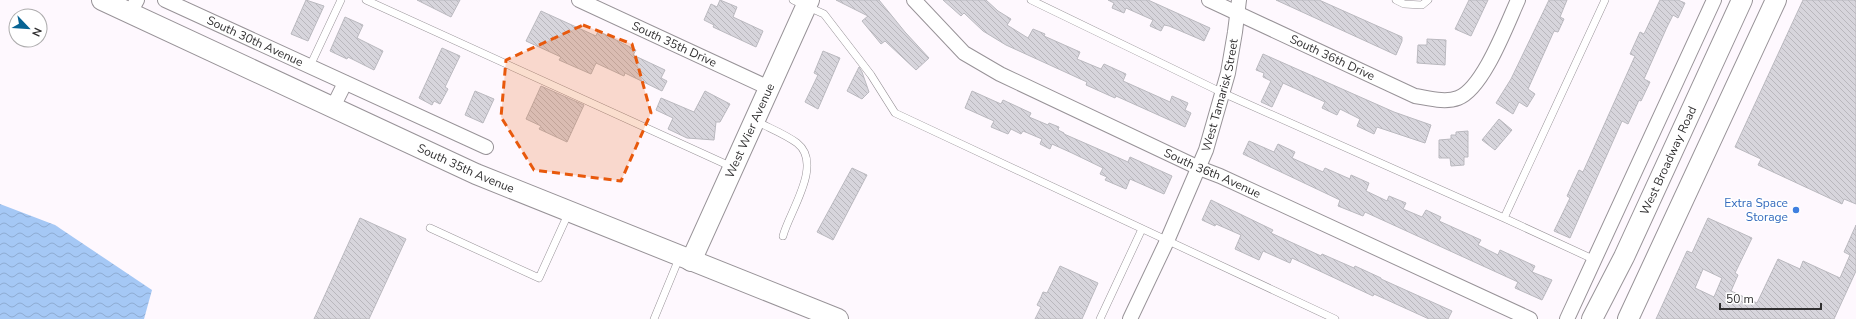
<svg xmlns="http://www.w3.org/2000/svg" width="1856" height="319" viewBox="0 0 1856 319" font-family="'Nunito Sans',sans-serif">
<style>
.water{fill:url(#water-waves)}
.building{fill:url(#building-back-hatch);stroke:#bab9bf;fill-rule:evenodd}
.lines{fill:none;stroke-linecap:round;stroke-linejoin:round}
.lane-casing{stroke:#989398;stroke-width:8}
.street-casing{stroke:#989398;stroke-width:16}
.secondary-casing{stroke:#989398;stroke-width:22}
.lane{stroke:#fff;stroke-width:7}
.street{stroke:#fff;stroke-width:14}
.secondary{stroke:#fff;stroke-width:20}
.marked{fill:#e8590c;fill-opacity:0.2;stroke:#e8590c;stroke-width:3;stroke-dasharray:8 5;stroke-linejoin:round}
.shop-dot{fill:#3f7fe0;stroke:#fff;stroke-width:1.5}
.labels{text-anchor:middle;stroke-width:3;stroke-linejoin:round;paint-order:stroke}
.street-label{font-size:12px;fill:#313031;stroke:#fff}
.shop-label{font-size:12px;fill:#366cbe;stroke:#fff;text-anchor:end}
</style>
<defs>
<pattern id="water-waves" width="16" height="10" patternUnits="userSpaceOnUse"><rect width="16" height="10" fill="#a5c8f5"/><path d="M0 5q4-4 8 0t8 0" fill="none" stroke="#8eacd2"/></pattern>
<pattern id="building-back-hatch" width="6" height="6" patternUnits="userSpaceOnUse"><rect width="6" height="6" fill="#d7d5dc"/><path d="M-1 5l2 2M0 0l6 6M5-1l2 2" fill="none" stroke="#b9b7bd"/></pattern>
</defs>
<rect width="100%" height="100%" fill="#fef8fe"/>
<path class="water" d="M0,204L55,225L152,290L144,319H0Z"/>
<path class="building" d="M306,0L324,6L308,41L291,34Z
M417,0H460L451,17Z
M720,0L737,7L733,17L763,31L756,47L713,27L714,25L704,20L711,4L717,7Z
M836,0H879L905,32L929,58L916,70L885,41L881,44L862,21L868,16Z
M943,0H986L998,11L1011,19L1007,25L1028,38L1033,29L1045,34L1044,36L1080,52L1077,59L1101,69L1104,64L1126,74L1123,81L1170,102L1172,96L1188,103L1185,110L1191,113L1185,127L1116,96L1115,98L1086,85L1087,82L1006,45L983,31L964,13L961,16Z
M1108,0H1148L1210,28L1204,41L1169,26L1164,25L1161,31L1150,26L1153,20L1126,8L1124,13L1112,8L1114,3Z
M1276,0H1319L1402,37V41L1396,55Z
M1469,0H1488L1471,36L1455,29Z
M1549,0H1567L1560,17L1564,19L1558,32L1554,31L1528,89L1535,94L1527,107L1519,102L1513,114L1496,103L1511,79Z
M1660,0H1678L1685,3L1678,18L1673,15L1667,27L1644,79L1650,82L1641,101L1639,100L1628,124L1622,121L1570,238L1554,231L1570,198L1567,196L1579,170L1583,172L1635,56L1630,54L1640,32L1644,34Z
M1803,0H1856V204L1844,199L1842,204L1758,165L1761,159L1735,147Z
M541,11L596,36L598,31L636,50L633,55L665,70L661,78L667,81L662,91L625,73L624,76L596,63L591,74L559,60L561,57L526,41Z
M345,17L363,25L357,38L383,51L374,70L348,57L347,59L330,51Z
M1427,39L1446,40L1445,65L1417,63L1418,45H1427Z
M442,48L460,56L445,87L448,89L440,104L434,101L432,105L419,98Z
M823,51L840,58L818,109L805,102L818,75L814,73Z
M1263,54L1394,112L1431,125L1425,143L1377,127L1374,134L1357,126L1360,119L1340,109L1337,115L1322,108L1325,102L1283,83L1272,107L1261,102L1271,81L1263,77L1264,73L1256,70Z
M859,67L862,72L869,92L862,99L847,91Z
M541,86L584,105L567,142L539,129L541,126L526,119Z
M475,91L494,99L483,123L465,115Z
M705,91L730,104L720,122H716L714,140L687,138L668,129L673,118L656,110L661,98L694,112Z
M972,91L1001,104L1003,100L1031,113L1029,117L1048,125L1049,123L1059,127L1058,130L1064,133V134L1128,162L1130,157L1172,176L1164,194L1130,179L1126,189L1105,180L1107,177L1100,174L1103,168L1072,153L1052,144L1050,149L1040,144L1042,139L1023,131L1021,134L1011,129L1008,134L991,127L994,121L965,108Z
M1499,119L1512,130L1495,150L1482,140Z
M1468,131V157H1464V165L1451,166L1450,158H1439V140L1451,139V135H1456V132Z
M1249,141L1274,152L1278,144L1295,152L1292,158L1323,172L1325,168L1350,179L1351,175L1369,183L1366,191L1387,201L1389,196L1406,203L1403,209L1422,217L1426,210L1441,217L1439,221L1481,240L1478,245L1498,255L1500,250L1535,266L1532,272L1552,280L1542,300L1515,288L1518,282L1365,212L1363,216L1338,206L1340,200L1243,154Z
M852,168L867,175L833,240L817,232Z
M1211,200L1273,230L1271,233L1321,256L1322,254L1354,268L1355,266L1381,278V279L1452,311L1448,319H1429L1374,294L1373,296L1292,258L1290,263L1263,251L1259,260L1235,249L1241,235L1216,224L1215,226L1202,220Z
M360,218L406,239L369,319H314Z
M1708,218L1752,238L1735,273L1738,275L1731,291L1757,303L1778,259L1800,269L1803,261L1840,278L1850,255L1844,252L1856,225V271L1834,319H1656L1687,251L1692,253ZM1703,269L1722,278L1714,297L1695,288Z
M1060,266L1098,283L1082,319H1035L1041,307L1037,305L1041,297L1043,292L1047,293Z"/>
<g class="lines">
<defs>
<path id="lane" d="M366,0L732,167
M793,0L824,14L871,75L895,113L1335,319
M1031,0L1223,93L1504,218L1595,260
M1396,0L1404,4L1422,5L1428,0
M310,66L341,0
M756,121C769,128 785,134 797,143C824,164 789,212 783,236
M1504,218L1605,0
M430,228L539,278L569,212
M654,319L680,256
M1100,319L1142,229"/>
<g id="street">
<path id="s1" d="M165,0L486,147"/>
<path id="s2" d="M579,0L769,88"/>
<path id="s3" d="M914,0L964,53L1000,74L1199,168L1220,176L1530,319"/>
<path id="s4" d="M1209,0L1415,96C1428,98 1445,103 1458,98C1483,89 1507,24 1518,0"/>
<path d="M130,13L137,0"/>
<path d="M333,107L345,83"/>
<path id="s5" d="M1130,319L1167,241L1206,150L1228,73L1235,32L1239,0"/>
<path d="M1567,319L1714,0"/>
</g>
<g id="secondary">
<path id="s6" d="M102,0L476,174L838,319"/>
<path id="s7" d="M691,261L809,0"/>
<path id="s8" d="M1592,319L1624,257L1742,0"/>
<path d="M1628,319L1776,0"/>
</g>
</defs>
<use href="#lane" class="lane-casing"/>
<use href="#street" class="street-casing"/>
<use href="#secondary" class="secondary-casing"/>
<use href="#lane" class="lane"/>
<use href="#street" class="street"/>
<use href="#secondary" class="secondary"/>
</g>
<path class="marked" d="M583,25L632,44L651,113L621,181L534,170L501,117L506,60Z"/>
<circle class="shop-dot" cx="1796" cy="210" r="4"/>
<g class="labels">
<g class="street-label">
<text dy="4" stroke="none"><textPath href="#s1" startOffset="99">South 30th Avenue</textPath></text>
<text dy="4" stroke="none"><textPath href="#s2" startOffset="105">South 35th Drive</textPath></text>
<text dy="4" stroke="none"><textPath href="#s4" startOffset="136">South 36th Drive</textPath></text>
<text dy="4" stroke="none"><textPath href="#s5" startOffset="242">West Tamarisk Street</textPath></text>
<text dy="4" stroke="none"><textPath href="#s7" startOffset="143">West Wier Avenue</textPath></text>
<text dy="4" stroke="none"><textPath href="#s8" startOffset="176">West Broadway Road</textPath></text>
<text dy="4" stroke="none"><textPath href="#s6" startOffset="401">South 35th Avenue</textPath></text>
<text dy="4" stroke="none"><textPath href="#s3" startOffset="349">South 36th Avenue</textPath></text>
</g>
<g class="shop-label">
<text x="1788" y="207">Extra Space<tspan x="1788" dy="14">Storage</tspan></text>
</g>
</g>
<g transform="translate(28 28) rotate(115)"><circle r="19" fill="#ffffff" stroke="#adacad"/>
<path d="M0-3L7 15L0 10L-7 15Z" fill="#076393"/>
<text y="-6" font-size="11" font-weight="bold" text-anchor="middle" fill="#313031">N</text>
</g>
<path d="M1720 303v6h101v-6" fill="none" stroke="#313031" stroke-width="2"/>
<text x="1726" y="303" font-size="12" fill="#313031" stroke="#ffffff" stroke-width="3" paint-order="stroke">50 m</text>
</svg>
